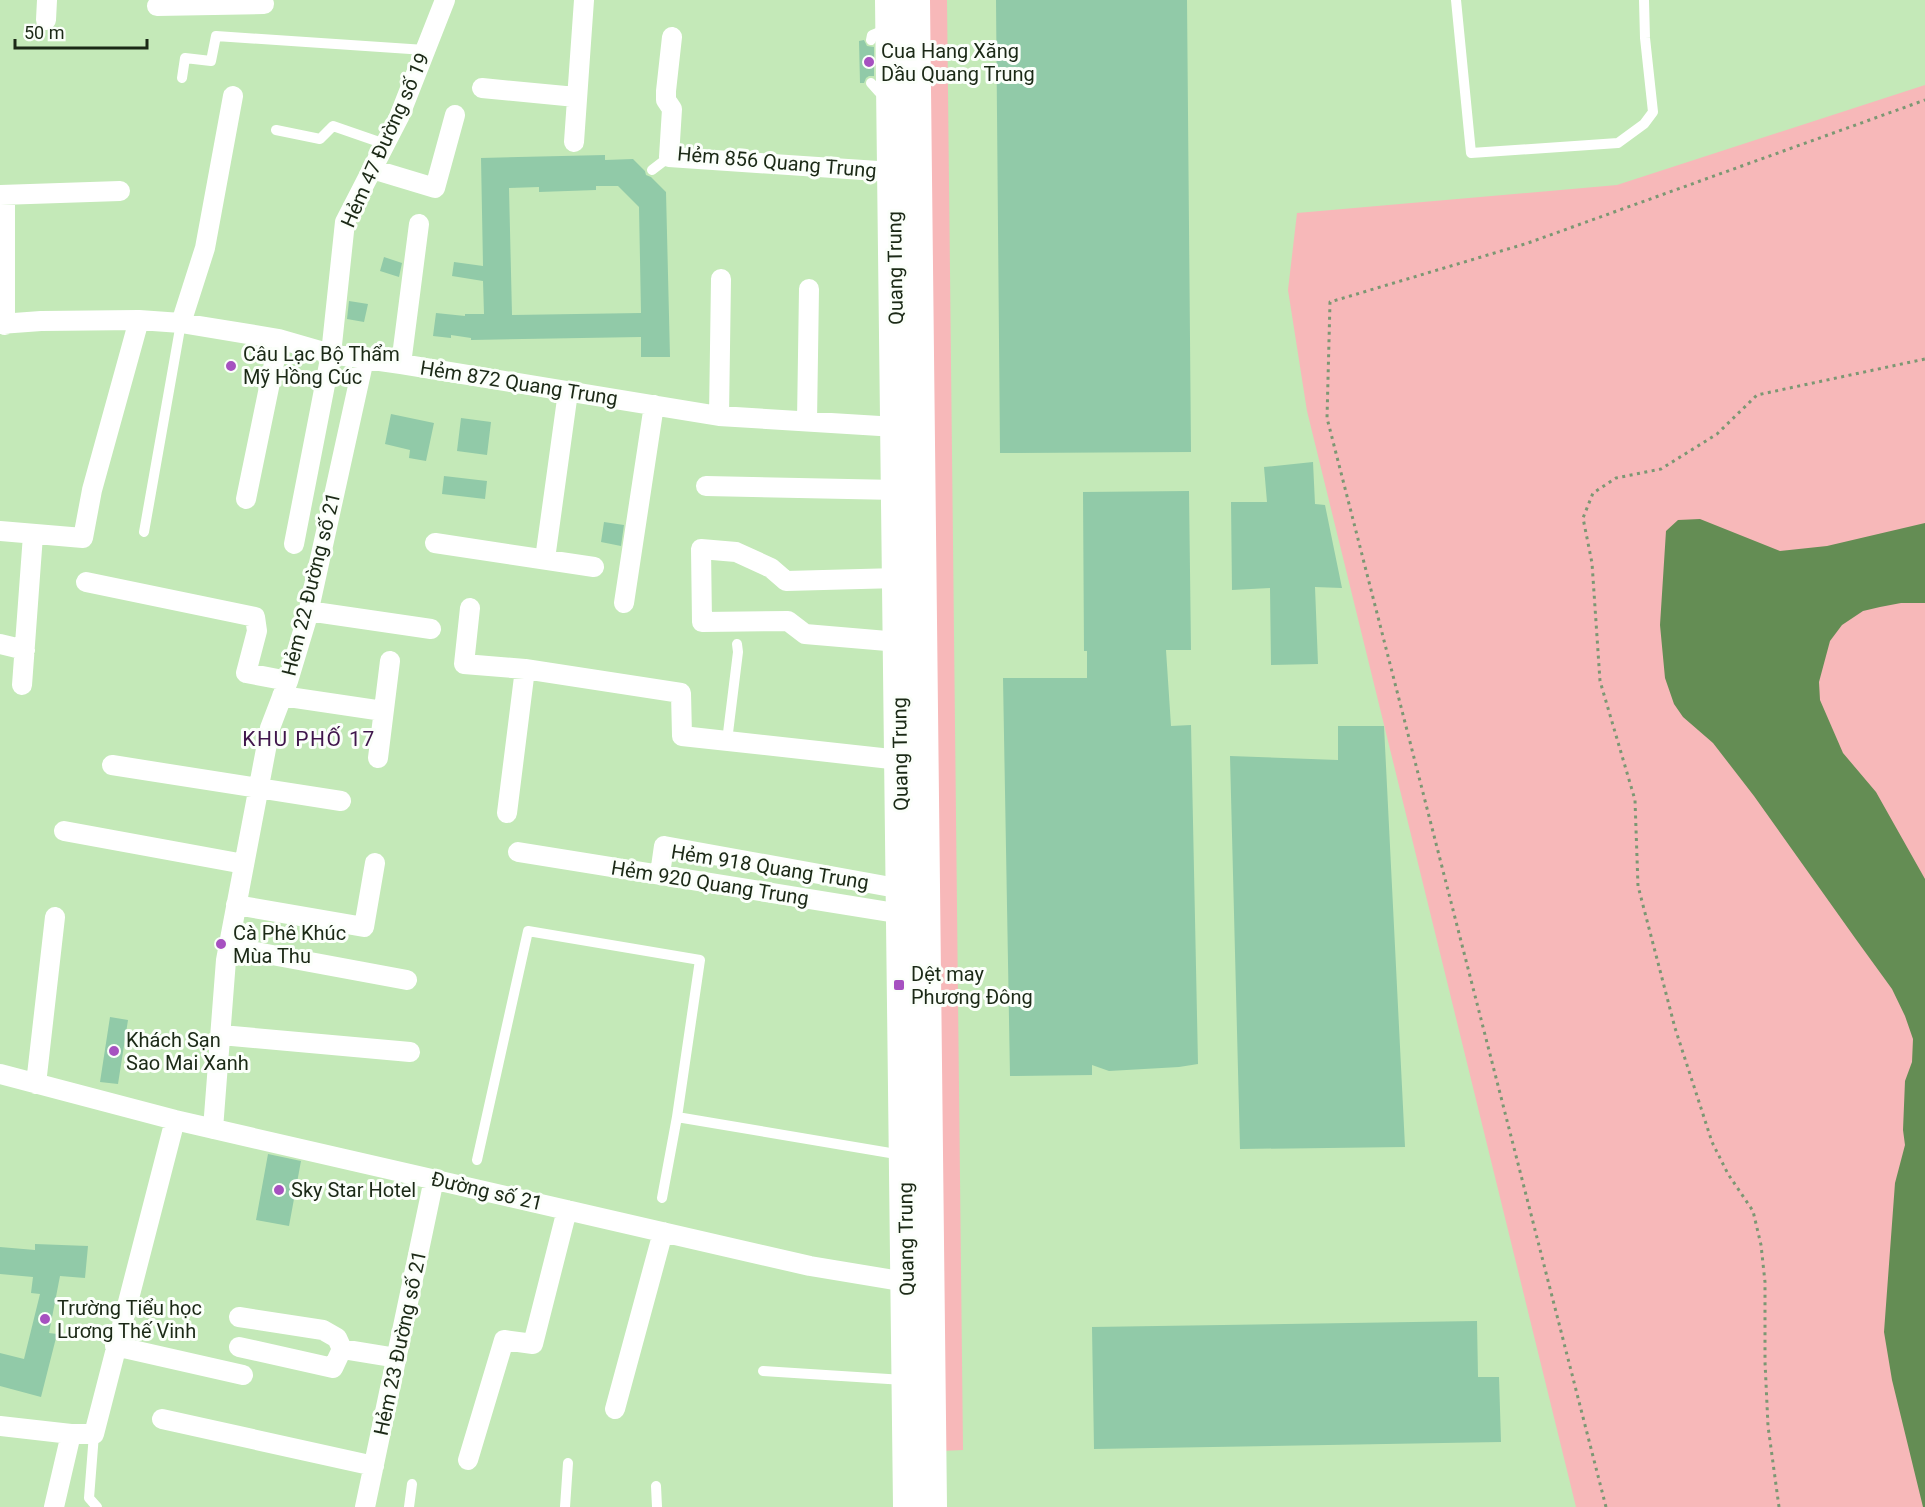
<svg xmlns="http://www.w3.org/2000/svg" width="1925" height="1507" viewBox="0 0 1925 1507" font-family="Roboto,sans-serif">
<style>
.green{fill:#f7b8b9}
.water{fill:#648d54}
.building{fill:#91caa8;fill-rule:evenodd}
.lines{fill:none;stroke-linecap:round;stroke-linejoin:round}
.path{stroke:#7c9773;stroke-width:3;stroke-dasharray:3 4.5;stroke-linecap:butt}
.lane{stroke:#fff;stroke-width:10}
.street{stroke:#fff;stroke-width:20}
.primary{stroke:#fff;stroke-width:32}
.poi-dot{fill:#a651c0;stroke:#fbfffa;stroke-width:2}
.labels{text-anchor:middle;stroke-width:6;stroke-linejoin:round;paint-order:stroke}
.poi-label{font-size:20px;fill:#1b2916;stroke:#fbfffa;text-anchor:start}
.street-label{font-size:20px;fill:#1b2916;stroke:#fbfffa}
.neighbourhood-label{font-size:21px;letter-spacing:1.5px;fill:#40174c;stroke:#fbfffa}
</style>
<rect width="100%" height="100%" fill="#c4e9b8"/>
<path class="green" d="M924,0H947L963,1450L941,1451Z
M1925,85V1507H1576L1307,411L1288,290L1297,213L1617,185Z"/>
<path class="water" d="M1700,519L1780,551L1827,546L1925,523V603H1901L1880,607L1863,611L1842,625L1830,641L1819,682L1820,700L1843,753L1876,792L1925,879V1507H1923L1892,1380L1884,1332L1895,1183L1905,1145L1903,1130L1905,1081L1912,1062L1913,1039L1905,1016L1892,989L1855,938L1754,796L1713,743L1683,717L1674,704L1665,678L1660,625L1666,531L1678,520Z"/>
<path class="building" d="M996,0H1187L1191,452L1000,453Z
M864,40L867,46L874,47V76H869L866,78L864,83H860L859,41Z
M605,155V160L633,159L645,171L646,175L651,177L666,192L670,357H641V337L471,340V338L451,335V338L433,336L436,313L465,316V314H484L483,281L452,276L454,262L483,266L481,158ZM596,186H618L639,207L641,313L512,315L509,188L539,187V192L596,190Z
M384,257L402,263L399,277L380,271Z
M349,301L368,304L364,322L347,319Z
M391,414L434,423L426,461L409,458L410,450L385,444Z
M461,418L491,422L487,455L457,451Z
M1313,462L1315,504L1325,505L1342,588L1315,587L1318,664L1271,665L1270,588L1232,590L1231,502H1267L1264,467Z
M444,476L487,481L485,499L442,494Z
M1189,491L1191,650H1166L1171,726L1191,725L1198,1064L1179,1067L1109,1071L1092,1065V1075L1010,1076L1003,678H1087V651H1084L1083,492Z
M604,522L624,525L621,546L601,542Z
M1338,726H1384L1405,1147L1240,1149L1230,756L1338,760Z
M110,1017L128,1020L118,1084L100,1082Z
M268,1154L301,1161L289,1226L256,1220Z
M35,1244L88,1246L85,1278L60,1276L49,1333L57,1334L41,1397L0,1386V1353L24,1359L40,1294L31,1293L33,1277L0,1274V1247L35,1250Z
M1477,1321L1478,1377H1499L1501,1442L1094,1449L1092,1327Z"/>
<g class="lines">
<path class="path" d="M1606,1507L1327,418L1330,302L1528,243L1925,100
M1779,1507L1768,1426L1765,1362V1282L1761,1245L1753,1211L1728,1174L1712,1142L1675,1028L1638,886L1635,800L1600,681L1592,563L1583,518L1593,493L1616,478L1661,469L1717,434L1757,395L1925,359"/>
<path class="lane" d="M1456,0L1471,153L1618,143L1644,124L1653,112L1645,38L1644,0
M871,40L872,35L889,28
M182,78L185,58L211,61L216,36L425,50
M871,83L879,92L887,94
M276,130L320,139L333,126L385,144
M652,170L669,157
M144,532L181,323
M727,741L738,652L737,644
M677,1117L902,1155
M477,1160L528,931L700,960L677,1117L662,1198
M763,1371L904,1380
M94,1434L89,1498L97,1507
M656,1486L657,1507
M409,1507L412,1484
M565,1507L568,1463"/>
<path class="street" d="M157,6L264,4
M46,20L47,0
M672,37L666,91V100L672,109L669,157L893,172
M482,88L576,97
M574,142L584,0
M372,169L435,188L455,115
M0,195L120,191
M181,323L205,248L233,96
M0,324L41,321L139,320L181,323L279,339L331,354L401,364L719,416L896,427
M5,325V195
M401,364L419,224
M719,416L721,279
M807,421L809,289
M706,486L897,490
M246,499L279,339
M0,531L83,538L92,490L139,320
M435,543L594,567
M294,544L331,354L345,222L399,117L445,0
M545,559L568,392
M898,578L786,581L771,568L736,552L701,549L702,622L788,621L805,634L899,642
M86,582L255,617L257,631L246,673L288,681
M624,603L654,405
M470,608L464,664L525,669L681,693L682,736L900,760
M308,611L431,629
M0,644L25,650
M22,685L33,535
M282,696L383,711
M378,758L390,661
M112,765L341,801
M507,813L525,669
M64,831L244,864
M518,852L902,914
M660,874L664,846L902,889
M236,905L364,927L375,863
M229,947L407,980
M221,1035L410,1052
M0,1074L175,1120L810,1266L906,1282
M36,1084L55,917
M213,1129L226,960L270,728L288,681L307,618L364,359
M239,1317L323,1330L337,1338L342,1349L397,1358
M115,1346L243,1375
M239,1347L333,1368L342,1349
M615,1409L663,1232
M162,1419L374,1466
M0,1426L71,1434H94L175,1120
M468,1460L504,1340L533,1344L567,1210
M54,1507L71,1434
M365,1507L434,1179"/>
<path class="primary" d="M891,0L909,1507
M914,0L931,1507"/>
</g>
<g class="poi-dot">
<circle cx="869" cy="62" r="6"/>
<circle cx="231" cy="366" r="6"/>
<circle cx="221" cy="944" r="6"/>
<rect x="893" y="979" width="12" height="12" rx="3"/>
<circle cx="114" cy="1051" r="6"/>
<circle cx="279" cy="1190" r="6"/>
<circle cx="45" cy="1319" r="6"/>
</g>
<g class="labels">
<g class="poi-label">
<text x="881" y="58">Cua Hang Xăng<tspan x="881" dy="23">Dầu Quang Trung</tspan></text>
<text x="243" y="361">Câu Lạc Bộ Thẩm<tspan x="243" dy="23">Mỹ Hồng Cúc</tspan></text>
<text x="233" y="940">Cà Phê Khúc<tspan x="233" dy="23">Mùa Thu</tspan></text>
<text x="911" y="981">Dệt may<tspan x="911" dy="23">Phương Đông</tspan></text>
<text x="126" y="1047">Khách Sạn<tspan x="126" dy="23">Sao Mai Xanh</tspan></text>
<text x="291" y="1197">Sky Star Hotel</text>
<text x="57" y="1315">Trường Tiểu học<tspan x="57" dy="23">Lương Thế Vinh</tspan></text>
</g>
<g class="street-label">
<text transform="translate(385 140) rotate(-66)" y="7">Hẻm 47 Đường số 19</text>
<text transform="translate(777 162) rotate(5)" y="7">Hẻm 856 Quang Trung</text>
<text transform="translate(895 268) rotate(-91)" y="7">Quang Trung</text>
<text transform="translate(519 383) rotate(9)" y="7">Hẻm 872 Quang Trung</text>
<text transform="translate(311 584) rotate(-76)" y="7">Hẻm 22 Đường số 21</text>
<text transform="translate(900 754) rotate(-91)" y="7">Quang Trung</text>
<text transform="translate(770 867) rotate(9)" y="7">Hẻm 918 Quang Trung</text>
<text transform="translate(710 883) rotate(9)" y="7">Hẻm 920 Quang Trung</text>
<text transform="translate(487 1191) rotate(13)" y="7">Đường số 21</text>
<text transform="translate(906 1239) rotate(-91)" y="7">Quang Trung</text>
<text transform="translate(400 1343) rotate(-78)" y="7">Hẻm 23 Đường số 21</text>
</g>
<g class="neighbourhood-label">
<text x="309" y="746">KHU PHỐ 17</text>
</g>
</g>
<path d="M15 39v9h132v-9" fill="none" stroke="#1b2916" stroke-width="3"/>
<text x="24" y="39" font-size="18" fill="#1b2916" stroke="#fbfffa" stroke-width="4.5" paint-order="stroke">50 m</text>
</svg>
